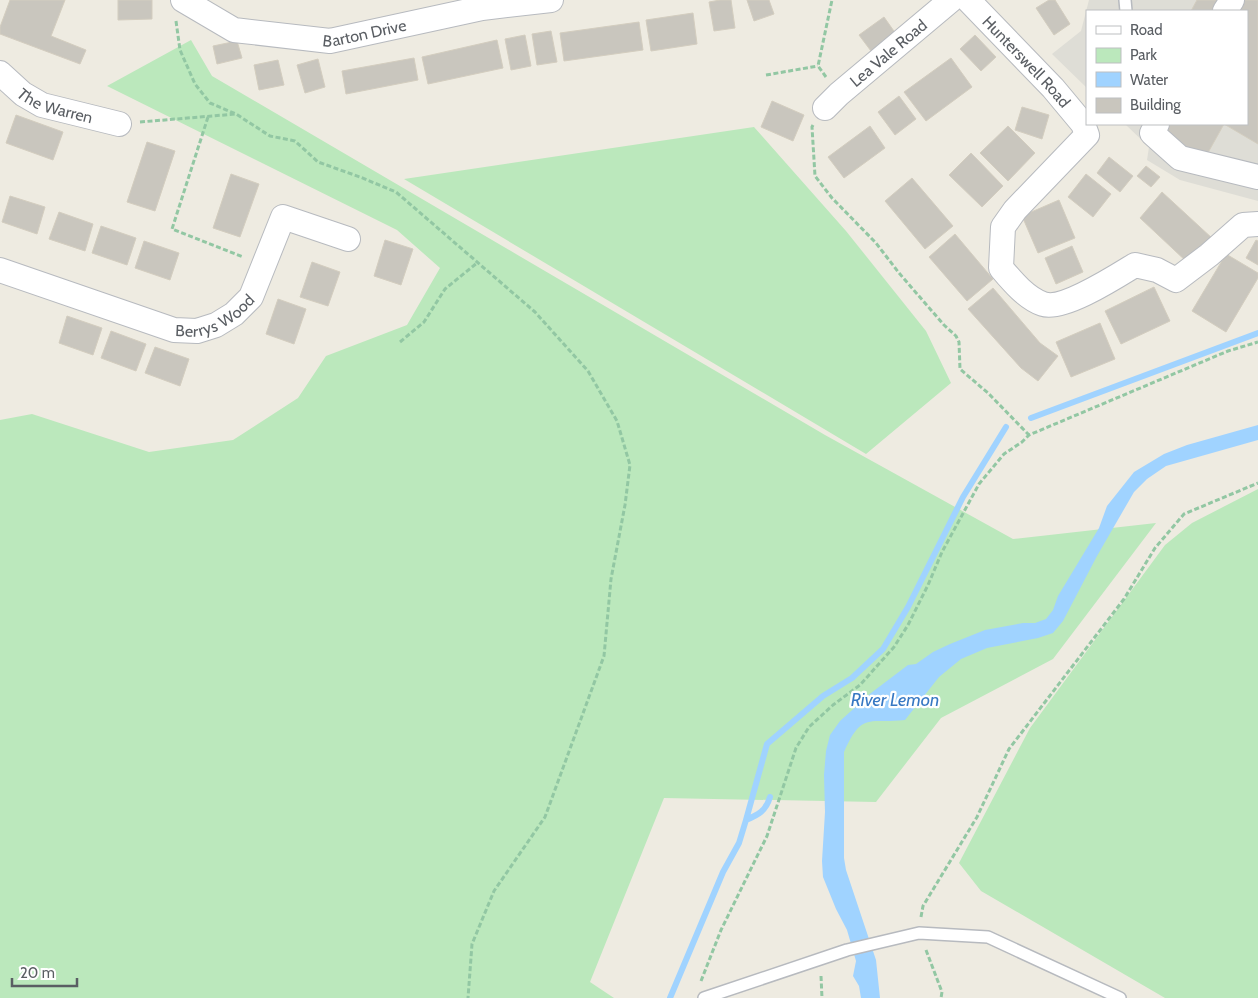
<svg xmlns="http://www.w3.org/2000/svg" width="1258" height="998" viewBox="0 0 1258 998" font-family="Cabin,sans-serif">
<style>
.industrial{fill:#deddd6}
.green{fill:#bbe8bc}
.water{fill:#a0d3ff}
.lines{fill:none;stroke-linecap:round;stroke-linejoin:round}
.stream{stroke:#a0d3ff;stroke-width:6}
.building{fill:#c9c6be;stroke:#d3cdbf}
.lane-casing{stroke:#b7babf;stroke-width:14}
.street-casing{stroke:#b7babf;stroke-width:26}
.path{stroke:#92c7a3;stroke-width:3;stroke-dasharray:5 2.5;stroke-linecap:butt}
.lane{stroke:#fff;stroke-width:11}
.street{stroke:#fff;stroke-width:24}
.labels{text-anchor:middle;stroke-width:4.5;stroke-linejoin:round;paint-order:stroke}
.street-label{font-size:16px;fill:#5a5e63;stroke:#fff}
.water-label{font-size:18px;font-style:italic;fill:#3778c3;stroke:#fff}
</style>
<rect width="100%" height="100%" fill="#eeebe1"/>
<path class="industrial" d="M1089,0H1258V201L1180,180L1147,160L1149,147L1125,124H1247V11H1087V88L1052,54L1081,31Z"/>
<path class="green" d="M191,40L212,76L825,435L1013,539L1156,523L1053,659L941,718L876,802L664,798L590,982L614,998H0V420L32,414L149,452L233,440L298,398L326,356L407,325L440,268L397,230L107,86Z
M754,127L846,231L926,331L951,383L866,454L404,179Z
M1258,489V998H1165L981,891L959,863L1030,728L1165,545L1192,523Z"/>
<path class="water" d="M1258,425V440L1166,466L1147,479L1134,492L1097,556L1063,621L1053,633L1038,638L987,648L961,659L939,677L905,720C869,724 862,711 844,752V858L846,870L876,960L880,998H861L859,986L853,976L856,961L847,930L836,909L823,877L822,861L825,812L824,775L826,751L830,735L840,721L871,693L908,665L916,664L933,652L950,644L985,630L1023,623H1035L1046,619L1053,610L1058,596L1099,528L1107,506L1134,472L1164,454L1187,445Z"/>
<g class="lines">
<path class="stream" d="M1031,418L1258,333
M746,820L767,744L823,696L852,678L883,649L908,607L963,497L1006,427
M670,998L723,872L739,843L746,820C758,815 766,811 770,797"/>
</g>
<path class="building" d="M10,0H65L51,36L86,50L80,64L0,34V27Z
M118,0H152V19L118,20Z
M720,0H731L735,28L714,31L709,2Z
M747,0H769L774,14L754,21Z
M1049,0H1055L1070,24L1054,35L1036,8Z
M1197,0H1222L1216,11H1191Z
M1240,0H1258V144L1224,124L1205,158L1163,134L1169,124H1247V11H1234Z
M693,13L697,44L651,51L646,20Z
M884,17L896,34L871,51L859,35Z
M639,22L643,50L564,61L560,33Z
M551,31L557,62L537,65L532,34Z
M525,35L531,66L511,70L505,39Z
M975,35L996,57L981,71L960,49Z
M497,40L503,68L428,84L422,57Z
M237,41L242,58L217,64L213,46Z
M414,58L418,80L346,94L342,71Z
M951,58L972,87L926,121L904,92Z
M318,59L325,87L305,93L297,65Z
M278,60L284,85L259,90L254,65Z
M899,96L916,119L895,135L878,112Z
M772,101L804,115L793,141L761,127Z
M1022,107L1049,115L1042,139L1015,130Z
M16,115L63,132L53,160L6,143Z
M870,126L885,148L844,178L828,157Z
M1008,126L1035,153L1008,181L980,153Z
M147,142L175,151L155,211L127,202Z
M971,153L1003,186L982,207L949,175Z
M1109,157L1133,176L1120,192L1097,173Z
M1146,166L1160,177L1151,187L1137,176Z
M231,174L259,184L240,237L213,228Z
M1086,174L1111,194L1093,217L1068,197Z
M912,178L953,226L925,249L885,201Z
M1162,192L1213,239L1188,263L1140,218Z
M10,196L45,207L37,234L2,222Z
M1059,200L1075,238L1038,253L1022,216Z
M59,212L93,224L85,251L49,239Z
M101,226L136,238L127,265L92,253Z
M955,234L993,279L967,301L929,257Z
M385,240L413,249L401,285L374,276Z
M1256,240L1258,241V265L1246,258Z
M144,241L179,253L170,280L135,268Z
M1072,246L1083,272L1056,284L1045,258Z
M1226,254L1258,273V278L1226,332L1192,311Z
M312,262L340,272L328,306L300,297Z
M1154,287L1170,321L1121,344L1105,311Z
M993,288L1040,343L1058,356L1038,381L1021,368L968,309Z
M278,299L306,309L294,344L266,334Z
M67,316L102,328L93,355L59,343Z
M1100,323L1115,359L1071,377L1056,342Z
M111,331L146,344L136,371L101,358Z
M155,347L189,359L180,386L145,373Z"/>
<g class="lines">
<defs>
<path id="lane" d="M1125,0L1126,11
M704,998L847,950L919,933L988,937L1120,998"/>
<g id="street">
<path id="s1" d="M183,0L234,30L330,41L482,8L551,0"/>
<path id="s2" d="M968,0L1053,88L1083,124L1087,135L1015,210L1003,227L1001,268C1012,281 1026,298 1043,304C1063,311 1117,276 1135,265L1157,270L1176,280L1209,255L1243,225L1258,224"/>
<path d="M1225,11L1232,0"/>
<path id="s3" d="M0,73L23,94L42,105L119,124"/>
<path id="s4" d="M825,108L839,94L951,0"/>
<path d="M1157,124L1152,133L1180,158L1258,177"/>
<path id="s5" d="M0,270L174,330L197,331L216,325L234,314L251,297L283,217L348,239"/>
</g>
</defs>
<use href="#lane" class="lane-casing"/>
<use href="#street" class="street-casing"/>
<path class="path" d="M176,21L180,50L195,84L210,103L236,114L270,136L295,141L318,162L360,177L396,192L535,312L588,371L617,421L630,465L625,505L611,579L604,656L545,817L494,891L472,944L468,998
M766,75L818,66
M826,77L818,66L832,0
M208,117L172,229L243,257
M140,122L236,114
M813,125L812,127L815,176L832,198L876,243L899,273L944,325L956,336L959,342L960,369L988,393L1029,435
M400,342L424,322L445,289L477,263
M921,917L923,906L977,817L1009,749L1124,599L1155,548L1184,514L1258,483
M926,950L942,992L941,998
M821,976L822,998
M701,981L721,930L767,836L796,748L809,727L833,705L860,685L894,647L908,625L928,585L942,552L979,484L1004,454L1022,442L1029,435L1228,351L1258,342"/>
<use href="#lane" class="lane"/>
<use href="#street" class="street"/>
</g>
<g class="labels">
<g class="street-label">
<text dy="6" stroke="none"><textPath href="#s1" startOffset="191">Barton Drive</textPath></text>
<text dy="6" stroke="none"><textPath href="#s4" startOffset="84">Lea Vale Road</textPath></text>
<text dy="6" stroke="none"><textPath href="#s2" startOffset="85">Hunterswell Road</textPath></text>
<text dy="6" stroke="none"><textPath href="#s3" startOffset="66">The Warren</textPath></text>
<text dy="6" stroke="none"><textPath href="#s5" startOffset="229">Berrys Wood</textPath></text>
</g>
<g class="water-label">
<text x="895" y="706">River Lemon</text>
</g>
</g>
<rect x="1086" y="10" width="162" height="115" fill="#ffffff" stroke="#bdbfc1"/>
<rect x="1096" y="26" width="25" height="8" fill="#ffffff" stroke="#bdbfc1"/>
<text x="1130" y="35" font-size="15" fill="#5a5e63">Road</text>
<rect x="1096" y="48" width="25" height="15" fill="#bbe8bc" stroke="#bdbfc1"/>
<text x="1130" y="60" font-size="15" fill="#5a5e63">Park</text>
<rect x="1096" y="72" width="25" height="15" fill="#a0d3ff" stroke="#bdbfc1"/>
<text x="1130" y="85" font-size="15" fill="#5a5e63">Water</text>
<rect x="1096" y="98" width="25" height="15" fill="#c9c6be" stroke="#bdbfc1"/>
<text x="1130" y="110" font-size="15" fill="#5a5e63">Building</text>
<path d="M12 978v8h65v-8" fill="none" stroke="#5a5e63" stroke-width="2.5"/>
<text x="20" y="978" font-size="15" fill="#5a5e63" stroke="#ffffff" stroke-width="4" paint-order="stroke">20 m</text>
</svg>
